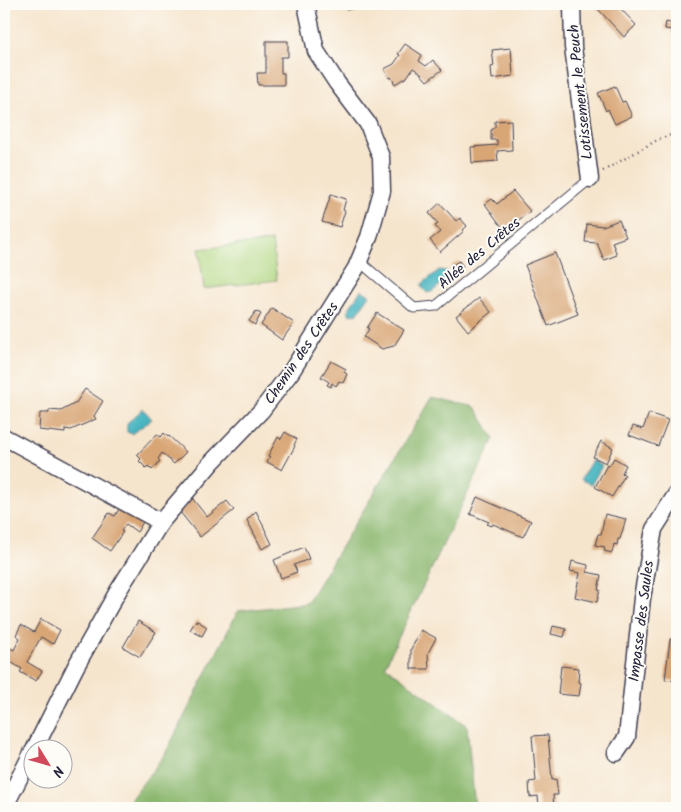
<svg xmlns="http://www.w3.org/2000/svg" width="681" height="812" viewBox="0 0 681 812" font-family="Kalam,sans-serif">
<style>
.green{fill:#afd680;stroke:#687c5e}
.forest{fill:#8bb76e;stroke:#566c54}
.water{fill:#43b2be;stroke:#326a7c}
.building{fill:#d8a575}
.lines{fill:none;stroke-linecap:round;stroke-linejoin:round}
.lane-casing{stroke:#423f51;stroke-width:11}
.street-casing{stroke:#423f51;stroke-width:19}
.path{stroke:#423f51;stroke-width:2.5;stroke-dasharray:1 4;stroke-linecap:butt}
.lane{stroke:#fff;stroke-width:9}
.street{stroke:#fff;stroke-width:16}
.labels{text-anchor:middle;stroke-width:4;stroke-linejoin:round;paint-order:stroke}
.street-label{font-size:15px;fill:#22223b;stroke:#fdfcf7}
</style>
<rect width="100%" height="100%" fill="#fdfcf7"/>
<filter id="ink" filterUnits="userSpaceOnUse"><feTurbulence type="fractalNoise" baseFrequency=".02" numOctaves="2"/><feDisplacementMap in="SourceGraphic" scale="10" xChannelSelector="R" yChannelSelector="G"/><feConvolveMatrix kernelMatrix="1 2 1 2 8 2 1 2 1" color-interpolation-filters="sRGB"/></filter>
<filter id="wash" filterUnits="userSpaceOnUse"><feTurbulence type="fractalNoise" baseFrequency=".0096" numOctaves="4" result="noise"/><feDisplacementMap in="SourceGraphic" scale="20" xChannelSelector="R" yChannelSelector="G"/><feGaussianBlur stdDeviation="1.12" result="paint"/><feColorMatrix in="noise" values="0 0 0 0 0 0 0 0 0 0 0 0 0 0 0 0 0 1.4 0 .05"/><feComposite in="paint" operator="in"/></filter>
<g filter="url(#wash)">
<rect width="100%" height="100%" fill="#f6e5cd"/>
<path class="green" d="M272,241L277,280L204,289L199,249Z"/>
<path class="forest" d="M432,397L475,407L494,438L385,666L467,726L475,808H124L165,754L238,611L307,603Z"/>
<path class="water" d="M439,270L447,271V278L434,291L427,293L422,287V284Z
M361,290L370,295L356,315L353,314L350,315L348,310Z
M143,409L152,419C145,426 138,428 132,434L127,432V423Z
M592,460L602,466L591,485L581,479Z"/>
<g id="blocks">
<path class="building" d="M344,4H371V5L346,10Z
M602,4H622L619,7L636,25L624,37L597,8Z
M666,22L674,24L673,27L677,28V35L672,34L673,30L665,29Z
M266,41H288V57H281V73H284V85H258L257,73H266Z
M405,44L422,55L419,61L426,66L433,60L442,70L427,81L419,72L413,68L407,77L395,84L391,77L389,78L384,69L394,64L400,55L398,54Z
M511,48L513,76L492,79L491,67L494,66L492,50Z
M615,86L622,102L625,101L632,116L615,124L608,109L606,111L598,93Z
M511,120L512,150L497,151L498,161L472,163L471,147L497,145V140H491V130L495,127V121Z
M513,191L530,211L505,231L485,204L492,199L497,204Z
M331,194L346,199L343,210L345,211L340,227L322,222Z
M440,203L456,221L460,218L467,226L463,230L464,231L440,252L430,240L440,232L435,226L438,224L429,213Z
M619,220L626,237L612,242L617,255L604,260L597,243L585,242L587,224L603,226Z
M555,253L578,314L548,326L525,265Z
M459,261L463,266L455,273L450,267Z
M479,298L491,312L468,331L456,316Z
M272,308L294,323L282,340L261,325Z
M256,311L261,314L255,325L249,321Z
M377,313L404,330L394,346L382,349L364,337L369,329L367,328Z
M331,361L346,369L344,372L347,374L343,383L339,381L336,386L332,383L331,387L327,385L329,382L321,377Z
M85,389L103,401L94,416L96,419L71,430L65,429V433L39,430L40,413H49V410L61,411L76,403Z
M649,413L668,420L658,446L629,435L633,426L643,429Z
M285,432L297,439L294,445L295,446L282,470L267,462L270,457L268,456L278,437L281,439Z
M164,433L168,437L169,436L186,452L174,464L162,453L158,459L160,461L152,470L148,466L146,468L139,461L141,459L137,455L157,434L161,437Z
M601,441L613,448L606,463L593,457Z
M614,458L626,465L622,473L625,475L612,497L595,487L607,465L609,466Z
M477,497L531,521L523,537L493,524L492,526L487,524L489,522L470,514Z
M192,498L207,517L227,501L234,510L200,537L180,512Z
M119,509L143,522L137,532L126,524L121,531L123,532L110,551L92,538L109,513L115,516Z
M256,511L272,544L262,549L247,520Z
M605,514L626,519L620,539H618L617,545L614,544L612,553L604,551L605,547L595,545L598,534H601Z
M304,547L309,559L294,565L297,572L281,578L274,560Z
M572,561L588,565L587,572L601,575L598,590H600L597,602L575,597L580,573L570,571Z
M41,619L60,630L53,644L41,637L27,662L42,671L36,681L20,672L22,669L4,658L10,648L14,650L20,638L16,635L21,625L34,632Z
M196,620L207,627L202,636L190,630Z
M138,621L156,632L140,657L123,647Z
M553,626L566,629L564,637L551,634Z
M421,630L436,638L428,653L429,669H411V649Z
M670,639L677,640V681L665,680Z
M561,666L579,668L578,682L581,683L579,696L558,694Z
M548,735L552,780L556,779L558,795H553L554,808H539L538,796L530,797L529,782L536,781L532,736Z"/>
</g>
</g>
<g filter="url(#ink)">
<use href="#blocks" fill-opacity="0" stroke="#423f51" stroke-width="1"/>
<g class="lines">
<defs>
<path id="lane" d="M359,261L414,308L436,306L590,179"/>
<path id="street" d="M572,4L573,47L590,179
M4,437L161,522
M34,750L76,666L118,591L161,522L211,463L261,411L291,372L356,268L369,237L382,191L381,157L368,124L337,83L316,51L306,4
M616,753L627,737L642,598L654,529L677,493
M4,808L32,753"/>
</defs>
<use href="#lane" class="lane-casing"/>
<use href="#street" class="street-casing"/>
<path class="path" d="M603,171L659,139L677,133"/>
<use href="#lane" class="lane"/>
<use href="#street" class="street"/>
</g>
</g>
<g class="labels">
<g class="street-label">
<text transform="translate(580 92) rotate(-96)" y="5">Lotissement le Peuch</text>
<text transform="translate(479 253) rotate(-40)" y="5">Allée des Crêtes</text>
<text transform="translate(301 353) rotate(-56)" y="5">Chemin des Crêtes</text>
<text transform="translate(641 621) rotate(-83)" y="5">Impasse des Saules</text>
</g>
</g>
<rect width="681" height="812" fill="none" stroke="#fdfcf7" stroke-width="20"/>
<g transform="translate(48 764) rotate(127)"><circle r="24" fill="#fdfcf7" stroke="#a5a5ac"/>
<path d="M0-4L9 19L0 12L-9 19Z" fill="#d1495b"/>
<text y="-8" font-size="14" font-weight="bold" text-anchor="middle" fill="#22223b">N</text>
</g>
</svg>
